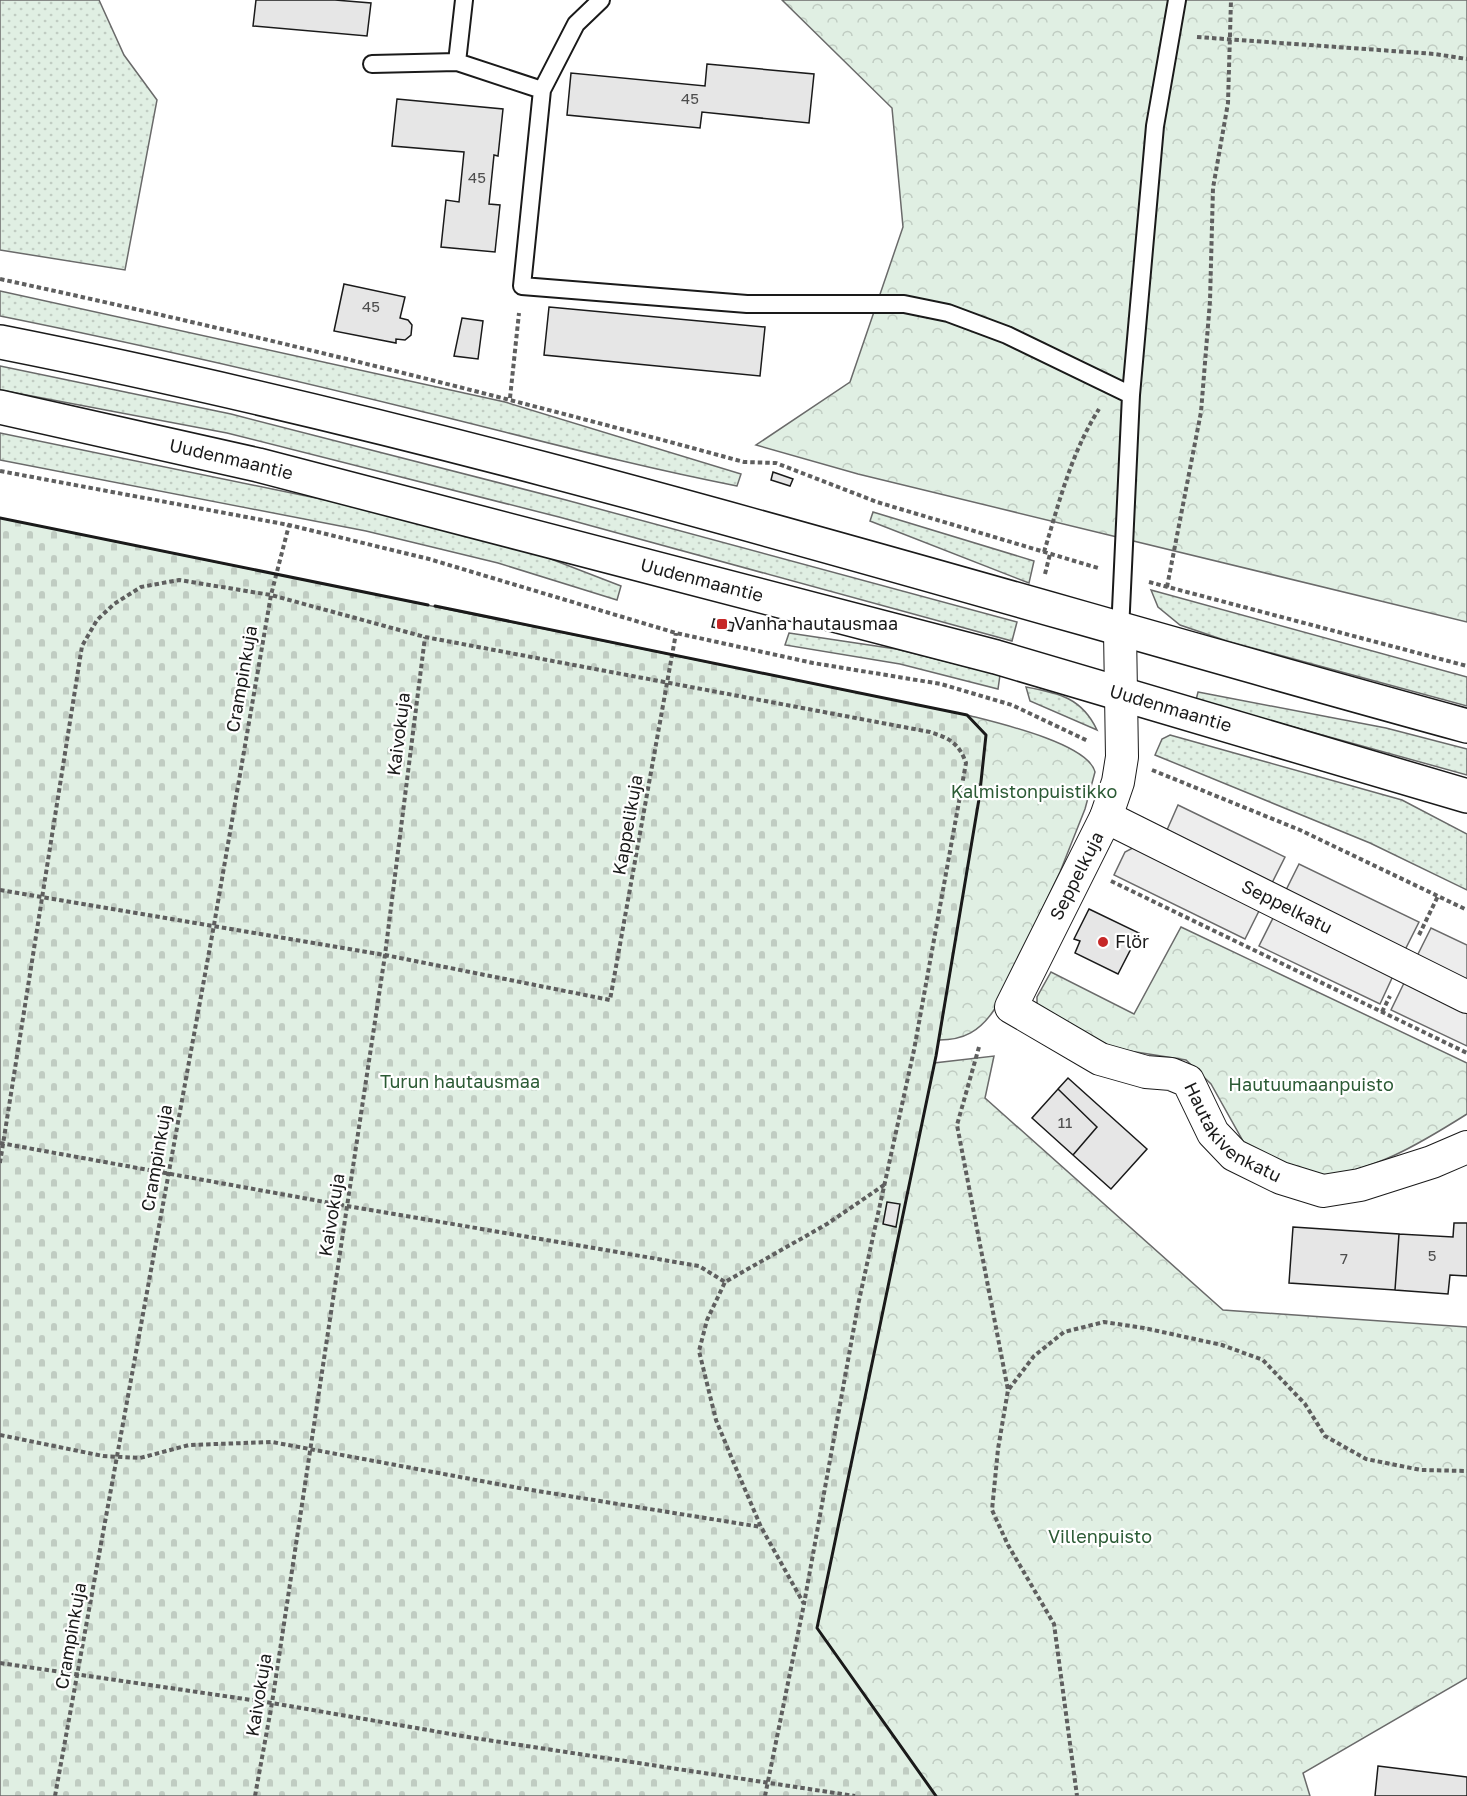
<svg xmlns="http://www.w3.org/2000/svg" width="1467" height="1796" viewBox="0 0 1467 1796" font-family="'Golos Text',sans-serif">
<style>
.grass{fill:url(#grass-dots);stroke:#6a6a6a;stroke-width:1.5}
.forest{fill:url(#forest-crowns);stroke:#6a6a6a;stroke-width:1.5}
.cemetery{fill:url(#cemetery-stones);stroke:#6a6a6a;stroke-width:1.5}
.parking{fill:#ededed;stroke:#6a6a6a;stroke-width:1.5}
.building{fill:#e6e6e6;stroke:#1a1a1a;stroke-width:1.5}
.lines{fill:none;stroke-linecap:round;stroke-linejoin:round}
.lane-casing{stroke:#1a1a1a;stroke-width:20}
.street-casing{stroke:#1a1a1a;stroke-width:34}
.secondary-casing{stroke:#1a1a1a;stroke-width:36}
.path{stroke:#5f5f5f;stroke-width:4;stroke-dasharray:4.5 3;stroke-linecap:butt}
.lane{stroke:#fff;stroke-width:16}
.street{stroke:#fff;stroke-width:32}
.secondary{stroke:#fff;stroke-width:33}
.wall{stroke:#1a1a1a;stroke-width:3}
.poi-dot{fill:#c62828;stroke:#fff;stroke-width:2}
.labels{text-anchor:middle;stroke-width:4.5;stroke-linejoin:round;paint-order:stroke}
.number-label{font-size:15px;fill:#4d4d4d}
.street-label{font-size:18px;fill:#1a1a1a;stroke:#fff}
.poi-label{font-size:18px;fill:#1a1a1a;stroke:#fff;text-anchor:start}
.park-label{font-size:18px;fill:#2b5a34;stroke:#fff}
</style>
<defs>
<pattern id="grass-dots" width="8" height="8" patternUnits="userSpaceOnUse" patternTransform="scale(1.5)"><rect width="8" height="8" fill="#e0efe3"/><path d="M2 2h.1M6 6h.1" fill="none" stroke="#c0ccc2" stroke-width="1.8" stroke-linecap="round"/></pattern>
<pattern id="forest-crowns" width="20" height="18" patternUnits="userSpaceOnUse" patternTransform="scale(1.5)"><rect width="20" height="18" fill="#e0efe3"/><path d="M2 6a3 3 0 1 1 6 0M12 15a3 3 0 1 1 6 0" fill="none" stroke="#c0ccc2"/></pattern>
<pattern id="cemetery-stones" width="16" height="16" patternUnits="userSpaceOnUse" patternTransform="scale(1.5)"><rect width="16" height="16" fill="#e0efe3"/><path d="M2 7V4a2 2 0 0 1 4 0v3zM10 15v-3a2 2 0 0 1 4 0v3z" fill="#c0ccc2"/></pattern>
</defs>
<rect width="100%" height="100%" fill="#fff"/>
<path class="grass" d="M0,0H99L124,55L157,100L125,270L0,250Z
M0,291L505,402L741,474L737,486C629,465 523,436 416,410C278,376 139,344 0,316Z
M0,366L231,414L566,500L1017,622L1012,641L559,517L227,433L0,390Z
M0,433L374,510L512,544L621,586L617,600L498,563L366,531L0,460Z
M873,512L1034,561L1029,583L870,521Z
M1151,590L1467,677V706L1227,641L1180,625L1158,607Z
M789,633L896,649L1000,675L998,689L900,664L785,645Z
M1026,687C1059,693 1082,698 1097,730L1030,701Z
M1198,692L1386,728L1467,749V775L1196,700Z
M1170,735L1402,800L1467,834V890L1370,843L1155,755L1162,739Z"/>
<path class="forest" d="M782,0H1467V622L858,474L756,445L850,382L903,227L892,108Z
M967,715C994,722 1088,743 1095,772L1085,809L1060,872L994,1010C980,1031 964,1040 939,1040L979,799L986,735Z
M1181,927L1467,1063V1114C1421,1143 1369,1175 1314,1176C1299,1177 1268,1162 1252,1157L1211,1084L1186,1060L1117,1049L1037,1012V997L1051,972L1134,1014Z
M994,1056L985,1098L1223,1310L1467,1327V1678L1303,1773L1310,1796H936L817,1628L934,1063Z"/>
<path class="cemetery" d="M0,518L967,715L986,735L979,799L936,1056L817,1628L936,1796H0Z"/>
<path class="parking" d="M1178,805L1285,857L1271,885L1285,892L1299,864L1419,922L1405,950L1417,956L1431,928L1467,945V1046L1391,1010L1405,981L1393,976L1380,1004L1259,946L1273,918L1259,911L1245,939L1114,875L1125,852L1167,830Z"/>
<path class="building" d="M256,0H335L371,3L367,36L253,26Z
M707,64L814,74L809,123L702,112L700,128L567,115L571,73L705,86Z
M397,99L503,109L498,156L494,155L489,204L500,205L495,252L441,247L446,200L459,202L464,152L392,146Z
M344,284L405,297L400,318L408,320L412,325L411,335L405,340L396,339V343L334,331Z
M549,307L765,327L760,376L544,355Z
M462,318L483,321L478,359L454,356Z
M773,472L793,479L790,486L771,480Z
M714,619L734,623L732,631L712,627Z
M1089,909L1139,933L1118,974L1075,953L1080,941L1074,939Z
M1068,1078L1147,1149L1111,1189L1073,1155L1097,1127L1058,1089Z
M1058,1089L1097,1127L1073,1155L1032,1118Z
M887,1202L900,1204L896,1227L883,1224Z
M1454,1223H1467V1276L1450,1275L1448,1294L1395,1290L1399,1234L1453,1237Z
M1293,1227L1399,1234L1395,1290L1289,1283Z
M1378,1766L1467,1777V1796H1375Z"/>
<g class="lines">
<defs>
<path id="lane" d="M601,0L576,24L542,90L522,286L747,304H904L948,313L1007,335L1131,395
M457,62L464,0
M372,64L457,62L542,90
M1120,631L1131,395L1155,126L1177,0"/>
<g id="street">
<path id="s1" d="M1120,631L1122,757L1118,782L1106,817L1011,1007L1100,1059L1146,1072L1171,1074L1188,1081L1213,1133L1234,1155L1281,1178L1323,1191L1360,1185L1432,1162L1467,1147"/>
<path id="s2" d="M1106,817L1467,997"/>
</g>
<g id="secondary">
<path d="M0,342C496,440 980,593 1467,726"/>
<path id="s3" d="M0,407L258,465L996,657L1467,796"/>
</g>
</defs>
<use href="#lane" class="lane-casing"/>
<use href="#street" class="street-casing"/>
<use href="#secondary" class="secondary-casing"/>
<path class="path" d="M1197,37L1435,54L1467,59
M0,279C250,333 498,395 744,462L776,463L877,502L1098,568
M510,398L519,313
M0,471L289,525L429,559L676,633L813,663L941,684L1012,705L1088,741
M1044,552C1059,503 1071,453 1099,409
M1045,574L1050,554
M1149,582L1467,666
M1167,587L1201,412L1210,301L1213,188L1228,103L1231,0
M1152,770L1300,830L1467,910
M1111,881L1467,1053
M0,890L385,955L610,1000L676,633
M1419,935L1438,896
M1382,1012L1390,996
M979,1047L957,1125L1008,1390L998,1449L992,1510L1008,1545L1054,1624L1077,1796
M0,1143L347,1206L699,1266L725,1282
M0,1163L82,646L97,620L114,604L141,587L179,580L271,595L425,637L930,732C949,738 959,743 966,763L914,1050L858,1305L804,1604
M1009,1389L1034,1356L1064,1332L1104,1322L1144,1328L1222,1345L1263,1360L1305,1404L1325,1436L1366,1459L1421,1470L1467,1471
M0,1435L103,1456L140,1458L189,1445L272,1442L519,1488L761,1527
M0,1663L272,1703L474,1738L855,1796
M55,1796L214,925L271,595L289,525
M255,1796L272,1703L385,955L425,637
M765,1796L804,1604L761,1527L735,1466L716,1420L699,1351L707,1320L725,1282L827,1224L884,1185"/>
<use href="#lane" class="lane"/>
<use href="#street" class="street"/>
<use href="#secondary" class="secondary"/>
<path class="wall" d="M0,518L428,605
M435,606L967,715L986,735L980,791
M936,1796L817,1628L936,1056L979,799"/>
</g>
<g class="poi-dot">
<rect x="716" y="618" width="12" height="12" rx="3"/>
<circle cx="1103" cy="942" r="6"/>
</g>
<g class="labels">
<g class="number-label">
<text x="690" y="104">45</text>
<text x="477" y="183">45</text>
<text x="371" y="312">45</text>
<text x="1065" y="1128">11</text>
<text x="1432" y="1261">5</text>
<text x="1344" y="1264">7</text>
</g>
<g class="street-label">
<text dy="6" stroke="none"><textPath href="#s3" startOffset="237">Uudenmaantie</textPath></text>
<text dy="6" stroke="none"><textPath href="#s3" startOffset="723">Uudenmaantie</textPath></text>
<text transform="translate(242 679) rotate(-80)" y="6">Crampinkuja</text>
<text dy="6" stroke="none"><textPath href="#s3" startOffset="1209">Uudenmaantie</textPath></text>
<text transform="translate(399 734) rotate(-83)" y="6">Kaivokuja</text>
<text transform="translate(628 825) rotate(-80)" y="6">Kappelikuja</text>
<text transform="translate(1077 876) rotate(-63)" y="6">Seppelkuja</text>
<text dy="6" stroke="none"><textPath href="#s2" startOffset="202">Seppelkatu</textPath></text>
<text dy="6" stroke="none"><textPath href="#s1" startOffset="666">Hautakivenkatu</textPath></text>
<text transform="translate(157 1158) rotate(-80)" y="6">Crampinkuja</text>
<text transform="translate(332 1215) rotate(-81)" y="6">Kaivokuja</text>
<text transform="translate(71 1636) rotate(-80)" y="6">Crampinkuja</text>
<text transform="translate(259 1695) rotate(-81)" y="6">Kaivokuja</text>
</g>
<g class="poi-label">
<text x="734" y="630">Vanha hautausmaa</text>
<text x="1115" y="948">Flör</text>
</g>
<g class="park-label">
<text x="1034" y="798">Kalmistonpuistikko</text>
<text x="460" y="1088">Turun hautausmaa</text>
<text x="1311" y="1091">Hautuumaanpuisto</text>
<text x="1100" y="1543">Villenpuisto</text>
</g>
</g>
</svg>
